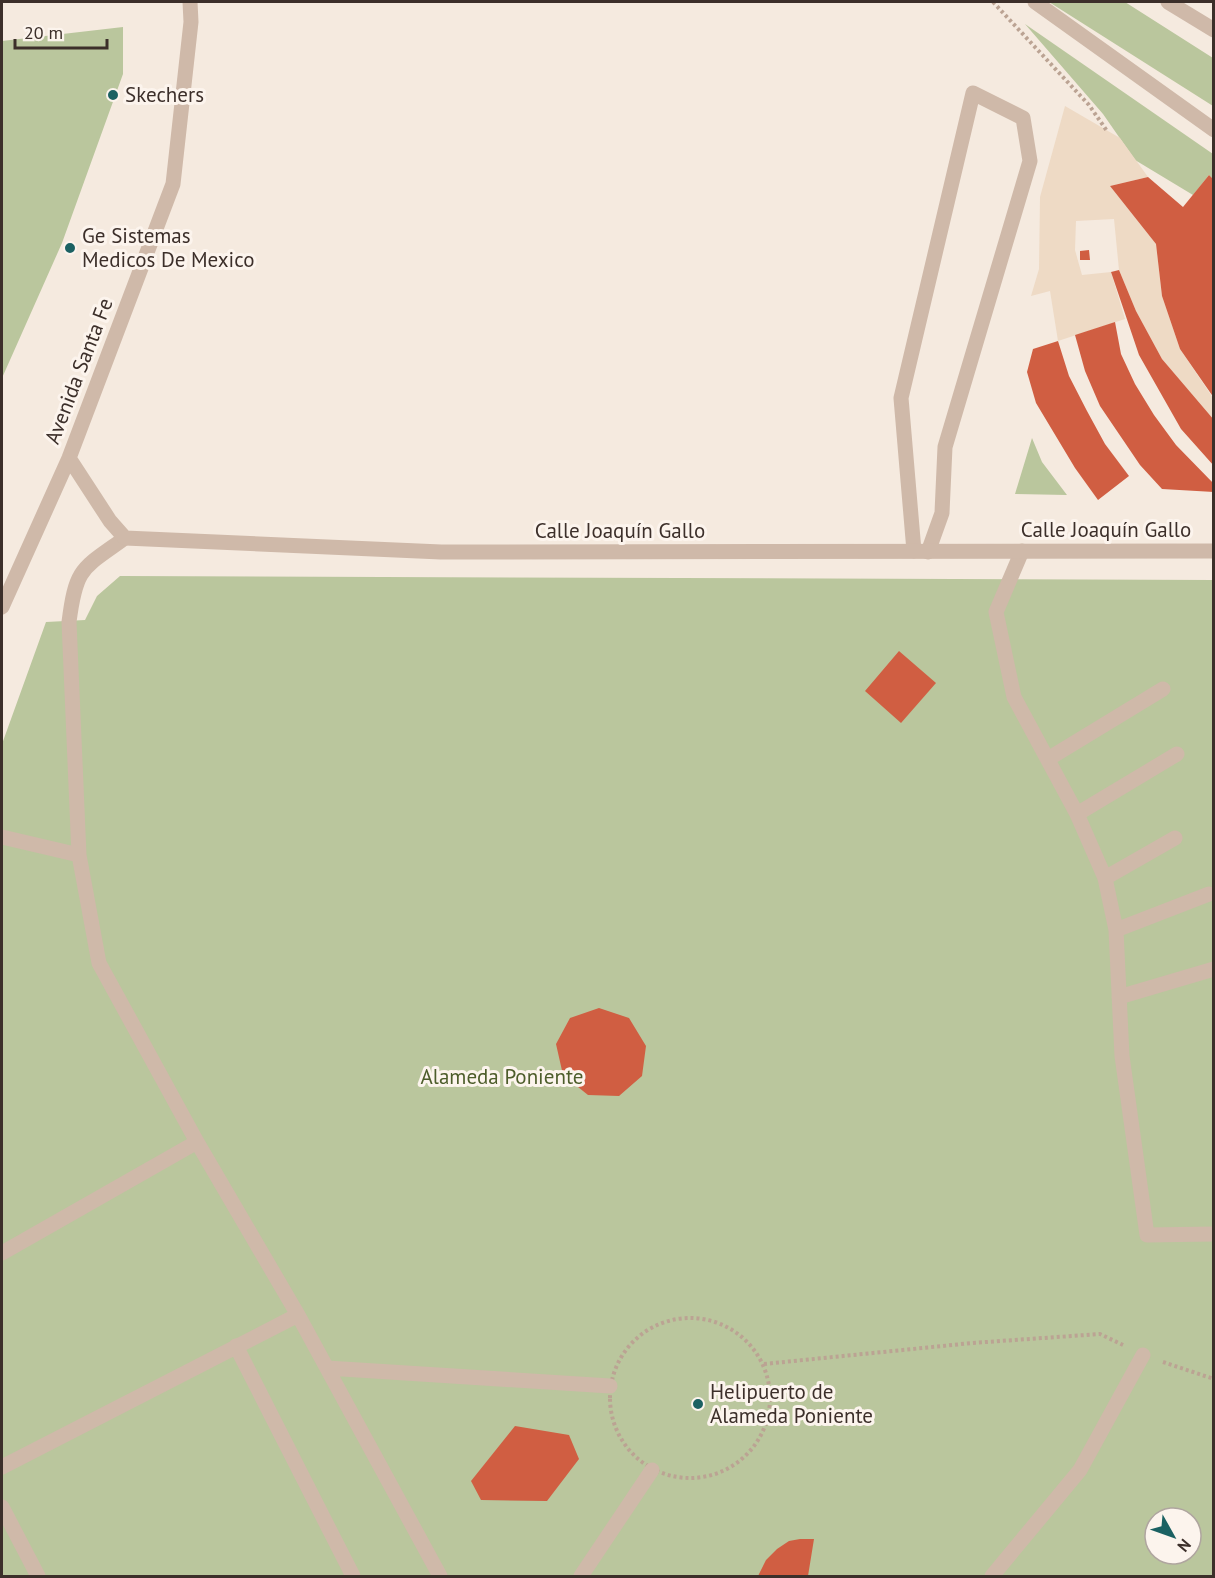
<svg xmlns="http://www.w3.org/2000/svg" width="1215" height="1578" viewBox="0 0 1215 1578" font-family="'PT Sans',sans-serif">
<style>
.green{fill:#bac69d;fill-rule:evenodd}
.plaza{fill:#eedac5}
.building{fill:#d05e42}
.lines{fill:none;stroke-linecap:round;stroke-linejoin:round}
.path{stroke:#bba393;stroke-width:4;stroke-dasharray:3 3;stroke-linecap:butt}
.service{stroke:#cfb9a9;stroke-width:15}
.tertiary{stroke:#cfb9a9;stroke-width:15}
.poi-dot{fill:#1b6162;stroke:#fcf4ed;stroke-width:2}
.labels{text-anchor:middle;stroke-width:6;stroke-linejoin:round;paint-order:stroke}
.poi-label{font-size:21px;fill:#3c2f2a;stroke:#fcf4ed;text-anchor:start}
.street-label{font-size:21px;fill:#3c2f2a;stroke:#fcf4ed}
.park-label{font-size:21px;fill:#4d5d2b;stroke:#fcf4ed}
</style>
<rect width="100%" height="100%" fill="#f5eadf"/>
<path class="green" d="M1049,2H1125L1213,58V106Z
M1025,24L1213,154V180L1209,175L1193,195L1135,160L1103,114Z
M123,27V74L62,243L2,378V41Z
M1032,438L1042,462L1067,495L1015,494Z
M120,576L1213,580V1576H2V744L46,622L85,620L97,596ZM1155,1518H1191V1554H1155Z"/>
<path class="plaza" d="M1065,106L1120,138L1148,177L1110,186L1156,244L1162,296L1180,349L1213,398V420L1162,359L1136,311L1119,270L1114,219L1076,221L1075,250L1082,275L1111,272L1125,319L1058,341L1050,291L1031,296L1039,269L1040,197Z"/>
<path class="building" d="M1209,175L1214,180V398L1180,349L1162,296L1156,244L1110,186L1148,177L1183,207Z
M1089,250L1090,260H1080V251Z
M1119,270L1136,311L1162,359L1214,420V466L1181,429L1139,355L1111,272Z
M1115,322L1121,354L1135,384L1154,415L1176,445L1214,484V492L1162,489L1140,465L1100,406L1085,371L1075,335Z
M1058,341L1069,376L1087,411L1105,444L1129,476L1098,500L1075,468L1036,403L1027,372L1033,349Z
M899,651L936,683L901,723L865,691Z
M599,1008L629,1018L646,1046L642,1076L619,1096L588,1095L563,1075L556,1044L570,1018Z
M515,1426L569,1435L579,1459L547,1501L481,1500L471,1481Z
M800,1539H814L808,1576H758L766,1560L777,1549L789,1541Z"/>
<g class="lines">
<path class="path" d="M993,2L1089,105L1107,131
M610 1398a80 80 0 1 1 160 0a80 80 0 1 1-160 0Z
M1163,1362L1214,1379
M764,1364L972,1343L1100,1334L1123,1345"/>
<path class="service" d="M125,538C82,569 76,567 69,622L79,855L99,963L197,1142L298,1315L440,1576
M914,551L901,398L973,93L1023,118L1030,161L945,447L942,513L928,552
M1022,551L996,612L1014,697L1077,814L1105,878L1116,930L1122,1056L1147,1235L1214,1234
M1048,759L1163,689
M1077,814L1177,754
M2,837L79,855
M1105,878L1175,838
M1116,930L1209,894
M1119,997L1214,969
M2,1253L197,1142
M236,1346L353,1576
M327,1368L610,1386
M2,1467L298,1315
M2,1507L38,1576
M581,1576L652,1470
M992,1576L1080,1470L1143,1355"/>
<path class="tertiary" d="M1035,2L1214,130
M1168,2L1214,30
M69,458L110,521L125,538L441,552L1214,551
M2,607L69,458L173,184L191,22L190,2"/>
</g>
<g class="poi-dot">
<circle cx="113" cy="95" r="6"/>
<circle cx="70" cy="248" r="6"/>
<circle cx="698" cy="1404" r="6"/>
</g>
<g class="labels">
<g class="poi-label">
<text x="125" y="102">Skechers</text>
<text x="82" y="243">Ge Sistemas<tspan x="82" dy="24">Medicos De Mexico</tspan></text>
<text x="710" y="1399">Helipuerto de<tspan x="710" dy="24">Alameda Poniente</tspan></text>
</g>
<g class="street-label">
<text transform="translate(79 371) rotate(-69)" y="7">Avenida Santa Fe</text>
<text x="1106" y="537">Calle Joaquín Gallo</text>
<text x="620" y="538">Calle Joaquín Gallo</text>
</g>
<g class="park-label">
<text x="502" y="1084">Alameda Poniente</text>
</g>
</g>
<rect width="1215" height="1578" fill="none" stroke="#3c2f2a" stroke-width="6"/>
<g transform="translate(1173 1536) rotate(130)"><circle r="28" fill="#fcf4ed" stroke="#afa59f" stroke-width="1.5"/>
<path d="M0-4.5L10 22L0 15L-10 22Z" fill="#1b6162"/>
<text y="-9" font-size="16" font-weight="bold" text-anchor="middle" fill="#3c2f2a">N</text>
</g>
<path d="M15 39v9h92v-9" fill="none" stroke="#3c2f2a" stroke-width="3"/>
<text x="24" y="39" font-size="18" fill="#3c2f2a" stroke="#fcf4ed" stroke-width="4.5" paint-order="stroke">20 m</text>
</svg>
